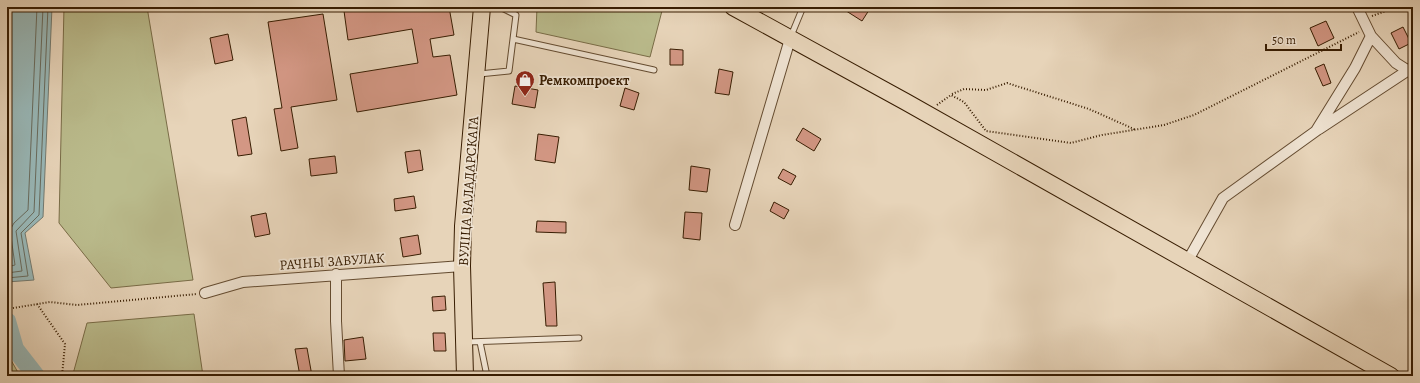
<svg xmlns="http://www.w3.org/2000/svg" width="1420" height="383" viewBox="0 0 1420 383" font-family="Alegreya,serif">
<style>
.green{fill:#babb8c;stroke:#796c47}
.water{fill:#98b7b7;stroke:#72796f}
.lines{fill:none;stroke-linecap:round;stroke-linejoin:round}
.shore{stroke:#686a5c;stroke-width:1}
.river{stroke:#98b7b7;stroke-width:18}
.building{fill:#d39784;stroke:#381d02}
.service-casing{stroke:#644b30;stroke-width:7}
.minor-casing{stroke:#644b30;stroke-width:12}
.primary-casing{stroke:#381d02;stroke-width:18}
.path{stroke:#381d02;stroke-width:2;stroke-dasharray:1 2;stroke-linecap:butt}
.service{stroke:#efe3d2;stroke-width:5}
.minor{stroke:#efe3d2;stroke-width:10}
.primary{stroke:#e7d4b9;stroke-width:16}
.labels{text-anchor:middle;stroke-width:3.5;stroke-linejoin:round;paint-order:stroke}
.poi-label{font-size:14px;font-weight:bold;fill:#381d02;stroke:#efe3d2;text-anchor:start}
.street-label{font-size:14px;fill:#381d02;stroke:#efe3d2}
</style>
<rect width="100%" height="100%" fill="#e7d4b9"/>
<filter id="stains"><feTurbulence type="fractalNoise" baseFrequency=".005" numOctaves="4"/><feColorMatrix values="0 0 0 0 .2 0 0 0 0 .09 0 0 0 0 .02 0 0 0 .5 -.17"/></filter>
<radialGradient id="worn" r=".72"><stop offset=".6" stop-color="#630" stop-opacity="0"/><stop offset="1" stop-color="#630" stop-opacity=".3"/></radialGradient>
<path class="green" d="M64,7H147L193,280L111,288L59,223Z
M537,7H663L650,57L536,32Z
M194,314L203,376H68L73,374L87,323Z
M7,353L20,376H7Z"/>
<path class="water" d="M7,7H52L43,217L25,233L34,280L7,282Z"/>
<g class="lines">
<path class="shore" d="M7,267L15,265L10,230L14,223L28,210L37,7
M7,273L22,271L16,231L34,212L43,7
M7,278L28,276L21,233L39,215L48,7"/>
<path class="river" d="M7,321L15,349L36,376"/>
</g>
<path class="building" d="M368,7H449L454,35L430,39L433,57L450,55L457,95L357,112L350,74L418,63L412,29L348,40L344,11Z
M840,7H871L862,21Z
M323,14L337,100L291,107L298,148L281,151L274,109L282,108L268,22Z
M1326,21L1334,38L1318,46L1310,28Z
M1403,27L1411,43L1399,49L1391,33Z
M228,34L233,60L215,64L210,38Z
M670,49L683,50V65H670Z
M1324,64L1331,83L1323,86L1315,68Z
M719,69L733,72L729,95L715,93Z
M515,86L538,90L535,108L512,104Z
M625,88L639,93L634,110L620,106Z
M246,117L252,154L238,156L232,120Z
M803,128L821,139L814,151L796,140Z
M538,134L559,137L555,163L535,160Z
M420,150L423,170L408,173L405,152Z
M335,156L337,173L311,176L309,159Z
M691,166L710,169L707,192L689,190Z
M783,169L796,176L791,185L778,178Z
M414,196L416,208L395,211L394,199Z
M774,202L789,210L784,219L770,211Z
M685,212L702,213L700,240L683,238Z
M266,213L270,234L255,237L251,216Z
M537,221L566,222V233L536,232Z
M418,235L421,254L403,257L400,238Z
M555,282L557,326H546L543,283Z
M445,296L446,310L433,311L432,297Z
M433,333H445L446,351H434Z
M363,337L366,359L345,361L344,340Z
M307,348L312,376H300L295,349Z"/>
<g class="lines">
<defs>
<path id="service" d="M791,36L803,7
M513,39L654,70
M479,74L509,71L516,15L500,7
M467,342L579,338
M480,342L487,376"/>
<path id="minor" d="M1357,7L1371,36L1396,63L1407,70
M1319,129L1413,67
M735,225L790,39
M1187,262L1223,198L1316,131L1355,68L1371,36
M336,274V321L339,376
M205,293L243,282L462,266"/>
<path id="primary" d="M733,7L906,102L1391,376
M465,376L462,266L463,226L482,7"/>
</defs>
<use href="#service" class="service-casing"/>
<use href="#minor" class="minor-casing"/>
<use href="#primary" class="primary-casing"/>
<path class="path" d="M1372,16L1397,7
M952,94L964,89L986,90L1007,83L1089,109L1136,130
M937,105L951,95L964,102L986,131L1071,143L1102,135L1164,125L1194,115L1359,32
M37,304L65,344L62,376
M7,309L50,302L77,305L197,294"/>
<use href="#service" class="service"/>
<use href="#minor" class="minor"/>
<use href="#primary" class="primary"/>
</g>
<defs>
<symbol id="shop-pin" viewBox="-11 -11 22 30"><path d="M0 17L-7.5 6A9.5 9.5 0 1 1 7.5 6Z" fill="#8f2418" stroke="#efe3d2"/><path d="M-5-2.5h2.3a2.7 3.5 0 0 1 5.4 0H5L5.5 6h-11ZM-1.5-2.5h3a1.5 2.3 0 0 0-3 0Z" fill="#fff"/></symbol>
</defs>
<g fill-rule="evenodd">
<use href="#shop-pin" x="514" y="69" width="22" height="30"/>
</g>
<g class="labels">
<g class="poi-label">
<text x="539" y="85">Ремкомпроект</text>
</g>
<g class="street-label">
<text transform="translate(468 191) rotate(-86)" y="5">ВУЛІЦА ВАЛАДАРСКАГА</text>
<text transform="translate(332 261) rotate(-4)" y="5">РАЧНЫ ЗАВУЛАК</text>
</g>
</g>
<rect width="1420" height="383" fill="none" stroke="#e7d4b9" stroke-width="24"/>
<rect x="8" y="8" width="1404" height="367" fill="none" stroke="#381d02" stroke-width="2"/>
<rect x="12" y="12" width="1396" height="359" fill="none" stroke="#381d02"/>
<path d="M1266 44v6h75v-6" fill="none" stroke="#381d02" stroke-width="2"/>
<text x="1272" y="44" font-size="12" fill="#381d02" stroke="#efe3d2" stroke-width="3" paint-order="stroke">50 m</text>
<rect width="100%" height="100%" filter="url(#stains)"/>
<rect width="100%" height="100%" fill="url(#worn)"/>
</svg>
